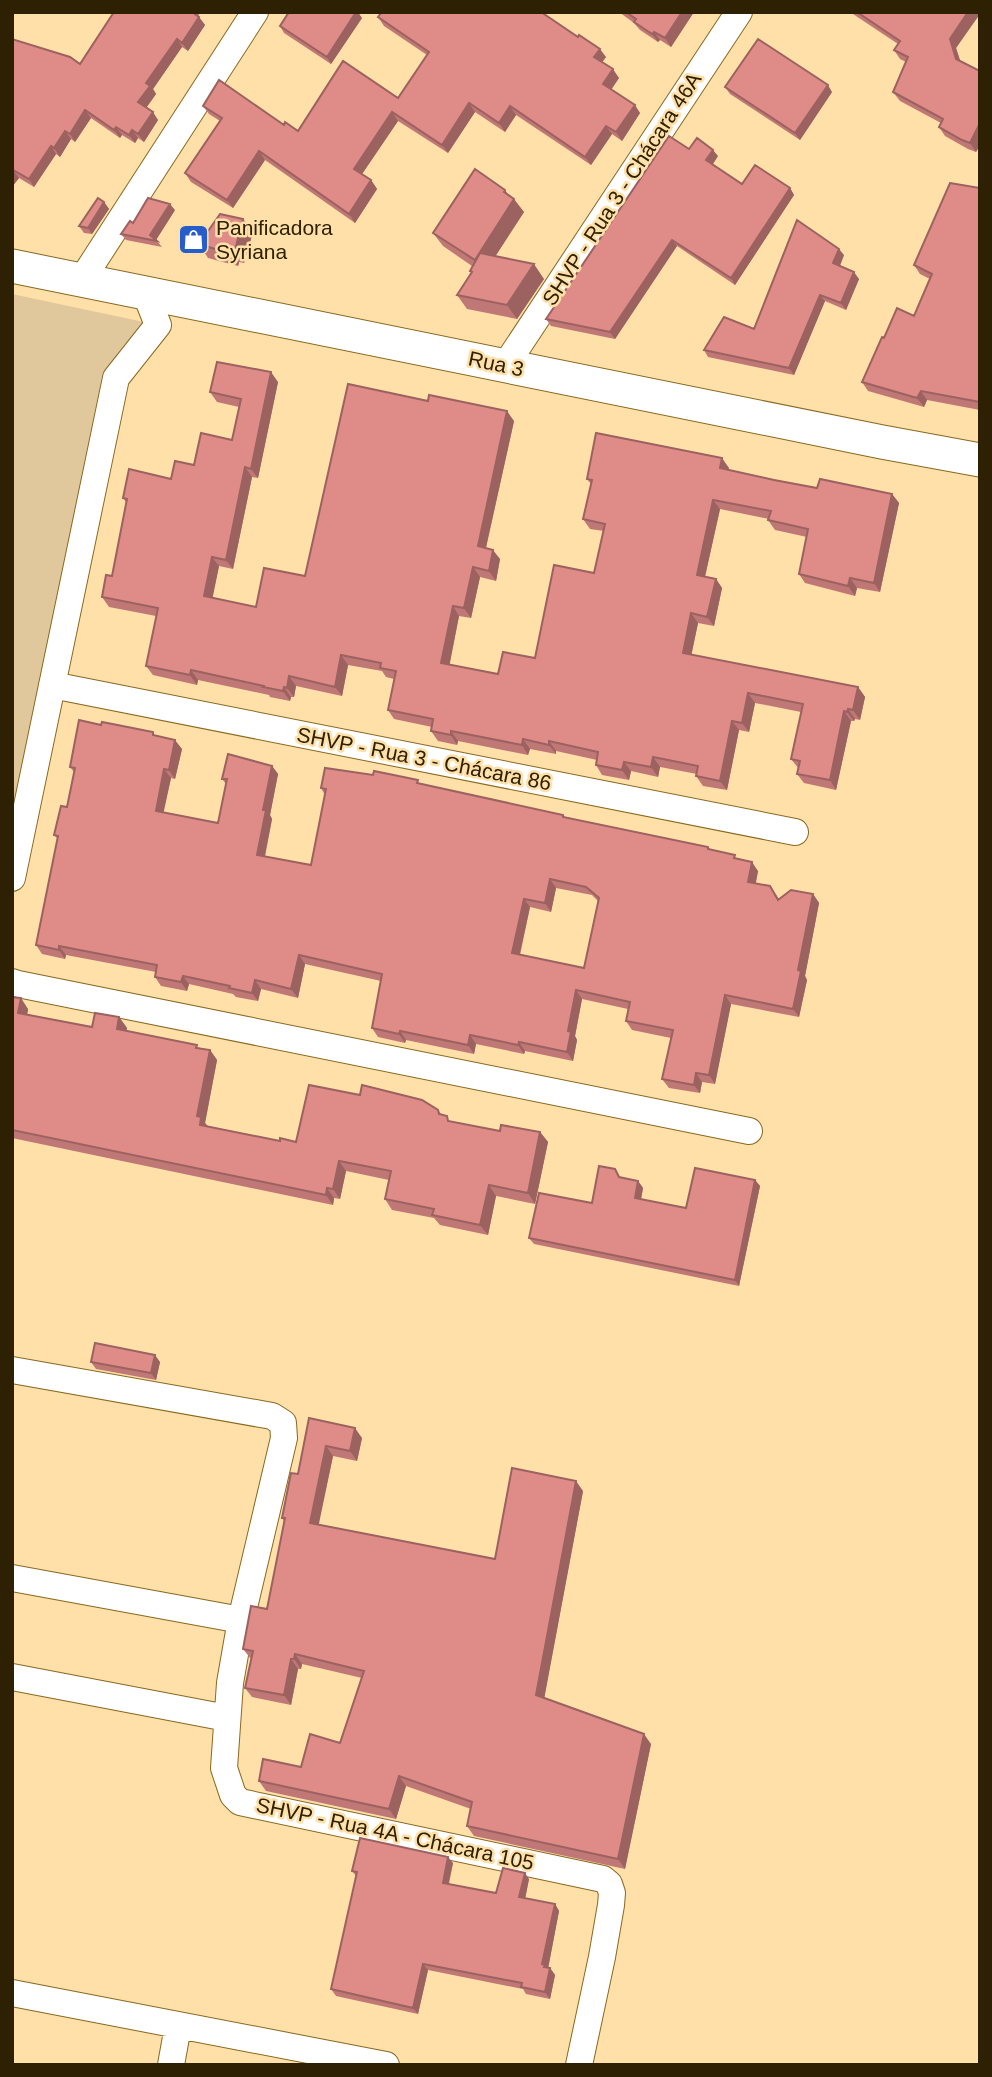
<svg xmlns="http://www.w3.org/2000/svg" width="992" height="2077" viewBox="0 0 992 2077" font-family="Arial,sans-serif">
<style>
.green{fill:#e0c89c}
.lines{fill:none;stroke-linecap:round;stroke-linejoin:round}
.minor-casing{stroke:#8a681f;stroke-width:28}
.major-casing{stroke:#8a681f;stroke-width:35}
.minor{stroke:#fff;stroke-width:26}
.major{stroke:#fff;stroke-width:33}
.wall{fill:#c07876;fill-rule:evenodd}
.shaded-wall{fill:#9c6260}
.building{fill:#df8c89;stroke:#9c6260;stroke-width:2;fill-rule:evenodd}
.labels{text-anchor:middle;stroke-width:5;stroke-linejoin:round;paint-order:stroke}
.street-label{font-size:21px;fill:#2e2002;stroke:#ffe0a9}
.poi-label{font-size:21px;fill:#2e2002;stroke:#ffe0a9;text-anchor:start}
</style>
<rect width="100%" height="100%" fill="#ffe0a9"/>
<path class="green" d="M12,294L158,325L116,378L12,878Z"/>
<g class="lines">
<defs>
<path id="minor" d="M81,281L255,12
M505,366L739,12
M52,685L795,832
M12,878L116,378L158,325L145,292
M12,982L18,984L749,1131
M12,1370L272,1416L283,1423L284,1438L241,1620L230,1683L224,1768L233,1795L240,1802L603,1879L609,1884L612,1893L611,1905L602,1957L579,2065
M12,1578L241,1620
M12,1677L227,1718
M12,1993L386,2065
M171,2065L178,2026"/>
<path id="major" d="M12,266L882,442L980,460"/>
</defs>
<use href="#minor" class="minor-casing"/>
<use href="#major" class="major-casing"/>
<use href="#minor" class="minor"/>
<use href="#major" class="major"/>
</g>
<path class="wall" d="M114,12H201L198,16L205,25L188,51L182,47L153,89L156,94L146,108L158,120L144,142L138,138L135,143L122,135L120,138L91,118L75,142L71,139L60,157L56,154L34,187L19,178L12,187V39L80,64Z
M619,12H694L671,47L660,40L658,42L640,30L634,23Z
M850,12H980L956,48L960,61L980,71V145L976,152L968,149L945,136L939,127L941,123L900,101L893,92L906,62L900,59L894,50L898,44Z
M378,17L606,57L602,62L619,78L611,89L640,113L622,141L612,134L591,165L516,115L505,132L475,112L448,153L398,121L362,174L371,180L377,189L355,223L265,160L233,208L191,182L185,173L220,121L209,114L203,106L284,125L298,131L398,98L427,55L384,26Z
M362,18L331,64L284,33L280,26Z
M725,87L832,92L800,140L730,94Z
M718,156L712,165L742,184L790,188L794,195L735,285L677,246L615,339L551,326L546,319Z
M980,188V410L927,400L924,407L868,391L862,382L884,338L914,316L930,279L920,274L914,265Z
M509,196L524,212L495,256L544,279L517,319L467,309L457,295L471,273L470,271L472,266L443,246L433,233Z
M104,202L109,209L92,234L84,233L79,226Z
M175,210L156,240L162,247L126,240L121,234L133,223Z
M243,219L253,232L244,263L239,262L238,266L208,258L199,244Z
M844,255L840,266L859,279L846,310L825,301L794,375L708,357L704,350L754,329Z
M278,382L258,478L252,477L233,569L219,566L212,598L256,607L305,576L514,421L486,548L500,559L496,581L480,577L471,618L459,616L449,665L498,674L535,658L594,573L604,531L590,529L583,519L591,484L587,479L729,468L728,470L817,488L892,494L899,503L880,592L857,588L855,596L805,583L799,574L807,537L775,530L768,520L769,519L720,509L705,577L716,579L722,588L714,626L698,623L691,655L858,687L865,697L860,720L855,719L854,721H851L836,790L804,783L797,774L799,769L791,759L801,712L755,703L749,732L739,730L727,790L703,786L696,776L697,774L660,767L658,777L631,771L629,780L602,775L596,765L597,760L556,751V754L530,749L528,755L458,741L457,745L438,741L431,731L432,727L394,719L388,710L394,679L386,677L382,671L348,665L342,696L296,686L294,697H291L290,701L270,697L269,695L198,680L197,685L153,675L146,666L156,616L109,607L102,597L112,576L126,502L123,498L171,479L232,440L239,407L217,402L210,392Z
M157,736L182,749L175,779L171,778L163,812L218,823L226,784L222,779L272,766L278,774L270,815L272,819L265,857L311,865L325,795L321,788L420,784L563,815L565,817L708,847L710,849L738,859L758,871L756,883L770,886L779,899L813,894L819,903L805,976L807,980L799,1017L731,1004L715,1084L702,1082L700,1093L669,1088L662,1079L671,1038L632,1030L626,1021L628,1009L582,999L575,1036L577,1040L573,1061L525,1051L524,1054L476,1044L474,1054L406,1040L405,1043L378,1037L372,1028L381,981L305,964L298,998L261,989L258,1001L236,997L233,994L189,984L187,991L161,986L155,977L156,972L66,955L65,959L42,954L36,945L58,839L54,835L67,807L74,772L70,767ZM556,888L592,895L598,901L584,968L520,955L530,907L551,912Z
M12,997L28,1009L27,1014L92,1027L119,1017L127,1028L126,1031L210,1050L217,1060L205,1123L208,1126L280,1141L296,1142L438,1110L442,1115L451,1122L500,1131L540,1132L548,1142L535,1204L496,1196L488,1235L440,1225L434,1218L392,1210L385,1199L389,1180L346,1171L340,1199L334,1198L333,1205L12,1138Z
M620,1177L638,1181L643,1188L641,1199L686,1208L755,1180L760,1186L739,1286L534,1244L529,1238L592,1203Z
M91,1362H160L156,1380L96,1369Z
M309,1418L362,1438L357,1461L333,1456L318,1525L495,1559L583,1491L544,1698L651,1744L625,1869L474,1836L467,1826L471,1809L406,1786L396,1819L266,1791L259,1781L301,1767L340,1743L362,1678L302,1664L301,1669H298L291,1705L252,1697L245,1688L251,1659L243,1649L267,1609L284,1521L282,1518L298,1474Z
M453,1863L449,1884L496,1893L529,1879L525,1899L555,1904L559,1911L548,1968H550L555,1975L550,1999L526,1994L523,1989L428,1970L418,2014L336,1996L331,1989L356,1876L352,1871Z"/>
<path class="shaded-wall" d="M356,12H358L362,18L331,64L327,57Z
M682,12H694L671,47L665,38Z
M968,12H980V14L956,48L963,69L956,59L950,39Z
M199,17L205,25L188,51L182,43Z
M654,32L660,40L658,42L652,34Z
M177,39L182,47L153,89L156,94L144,111L138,102L146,83Z
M600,49L606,57L600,65L594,57Z
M613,69L619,78L609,93L603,84Z
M828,85L832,92L800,140L795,133Z
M469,103L475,112L448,153L442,145Z
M635,105L640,113L622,141L616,132Z
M510,106L516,115L505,132L499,123Z
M85,110L91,118L75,142L70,134Z
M153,112L158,120L144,142L138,134Z
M392,112L398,121L360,177L354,169Z
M980,123V145L976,152L970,143Z
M606,126L612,134L591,165L585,157Z
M116,127L122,135L120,138L114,130Z
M132,130L138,138L135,143L129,135Z
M65,131L71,139L60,157L54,148Z
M51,146L56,154L34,187L29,179Z
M713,150L718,156L711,167L706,160Z
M259,151L265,160L233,208L227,200Z
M13,170L19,178L12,187V171Z
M371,180L377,189L355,223L349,214Z
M790,188L794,195L735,285L731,278Z
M505,190L513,201L514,199L524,212L484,274L475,260Z
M104,202L109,209L92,234L88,228Z
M170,204L175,210L156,240L150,235Z
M243,219L253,232L244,263L235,250Z
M672,240L677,246L615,339L610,332Z
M230,249L239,262L238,266L228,253Z
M839,249L844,255L838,270L833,263Z
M534,264L544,279L517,319L507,305Z
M854,272L859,279L846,310L841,303Z
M820,295L825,301L794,375L789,368Z
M271,372L278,382L258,478L251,469Z
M921,391L927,400L924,407L917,398Z
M507,411L514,421L484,556L478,546Z
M722,458L729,468L727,477L720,468Z
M245,467L252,477L233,569L226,560Z
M892,494L899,503L880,592L874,583Z
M713,500L720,509L703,585L697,575Z
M493,550L500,559L496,581L489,571Z
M212,557L219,566L211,606L204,596Z
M473,567L480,577L471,618L464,608Z
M850,578L857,588L855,596L848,586Z
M716,579L722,588L714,626L707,617Z
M453,606L459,616L448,673L441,663Z
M691,613L698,623L690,662L683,653Z
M341,655L348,665L342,696L335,687Z
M191,670L198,680L197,685L190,675Z
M289,676L296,686L294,697L287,688Z
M284,687L291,697L290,701L283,691Z
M858,687L865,697L860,720L853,710Z
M748,693L755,703L749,732L742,723Z
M848,709L855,719L854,721L847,712Z
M844,711L851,721L836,790L830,780Z
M732,721L739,730L727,790L720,781Z
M451,731L458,741L457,745L451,735Z
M523,739L530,749L528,755L522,745Z
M175,740L182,749L175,779L169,770Z
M549,741L556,751V754L549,745Z
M653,757L660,767L658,777L651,767Z
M624,762L631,771L629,780L622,770Z
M272,766L278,774L270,815L272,819L263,864L257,855L263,810Z
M164,769L171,778L162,820L156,811Z
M752,862L758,871L754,890L748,882Z
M550,879L556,888L551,912L545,903Z
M813,894L819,903L805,976L807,980L799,1017L793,1009L798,970Z
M524,899L530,907L518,962L512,953Z
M59,946L66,955L65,959L59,950Z
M299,955L305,964L298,998L291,989Z
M183,976L189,984L187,991L181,982Z
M255,980L261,989L258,1001L252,993Z
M576,990L582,999L575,1036L577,1040L573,1061L567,1052L568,1031Z
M725,995L731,1004L715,1084L709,1075Z
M21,998L28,1009L26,1023L18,1013Z
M119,1017L127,1028L124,1039L117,1029Z
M400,1031L406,1040L405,1043L399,1034Z
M470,1035L476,1044L474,1054L468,1045Z
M519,1042L525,1051L524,1054L518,1045Z
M210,1050L217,1060L205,1123L208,1127L200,1125L197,1116Z
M696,1073L702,1082L700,1093L694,1085Z
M540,1132L548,1142L535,1204L528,1193Z
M339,1161L346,1171L340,1199L333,1189Z
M755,1180L760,1186L739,1286L735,1280Z
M638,1181L643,1188L640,1205L635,1198Z
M489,1185L496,1196L488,1235L480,1225Z
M327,1188L334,1198L333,1205L326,1195Z
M155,1355L160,1362L156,1380L151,1373Z
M355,1428L362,1438L357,1461L350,1451Z
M326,1446L333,1456L317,1533L310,1523Z
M576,1481L583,1491L543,1705L536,1695Z
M295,1654L302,1664L301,1669L294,1659Z
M291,1659L298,1669L291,1705L284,1695Z
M644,1734L651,1744L625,1869L618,1859Z
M399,1776L406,1786L396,1819L389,1809Z
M448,1857L453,1863L447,1889L443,1883Z
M525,1873L529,1879L524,1904L519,1897Z
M555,1904L559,1911L548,1969L550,1968L555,1975L550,1999L545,1992L542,1964Z
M423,1964L428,1970L418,2014L413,2008Z"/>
<path class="building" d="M114,12H192L199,17L182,43L177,39L146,83L150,86L138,102L153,112L138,134L132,130L129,135L116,127L114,130L85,110L70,134L65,131L54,148L51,146L29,179L13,170L12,171V39L70,57L80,64Z
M289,12H356L327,57L280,26Z
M382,12H541L578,37L579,35L600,49L594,57L613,69L603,84L635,105L616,132L606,126L585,157L510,106L499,123L469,103L442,145L392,112L354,169L371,180L349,214L259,151L227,200L185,173L222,118L203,106L219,80L284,125L285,122L298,131L343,61L398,98L429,52L378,17Z
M626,12H682L665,38L654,32L652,34L634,22L636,19Z
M857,12H968L950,39L956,59L980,71V123L970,143L962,140L939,127L943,119L893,92L908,57L894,50L900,41Z
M758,39L828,85L795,133L725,87Z
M669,136L689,149L697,138L713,150L706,160L742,184L755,165L790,188L731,278L672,240L610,332L546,319Z
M475,169L505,190L504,192L514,199L475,260L433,233Z
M950,183L980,188V402L921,391L917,398L862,382L882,337L884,338L897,308L914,316L932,274L914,265Z
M98,198L104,202L88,228L79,226Z
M148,198L170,204L150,235L157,241L121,234L130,221L133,223Z
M220,214L243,219L235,250L230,249L228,253L199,244Z
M797,220L839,249L833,263L854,272L841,303L820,295L789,368L704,350L724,317L754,329Z
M480,253L534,264L507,305L457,295L472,272L470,271Z
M217,362L271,372L251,469L245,467L226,560L212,557L204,596L256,607L264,568L305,576L348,384L428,401L429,395L507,411L478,546L493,550L489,571L473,567L464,608L453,606L441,663L498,674L503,652L535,658L554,565L594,573L605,524L583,519L592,480L587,479L596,433L722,458L720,468L774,480L817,488L820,479L892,494L874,583L850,578L848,586L799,574L808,529L768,520L771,511L713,500L697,575L716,579L707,617L691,613L683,653L858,687L853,710L848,709L847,712L844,711L830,780L797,774L800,761L791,759L803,704L748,693L742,723L732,721L720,781L696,776L698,766L653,757L651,767L624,762L622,770L596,765L598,752L549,741V745L523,739L522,745L451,731V735L431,731L433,719L388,710L396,671L380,668L381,663L341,655L335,687L289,676L287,688L284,687L283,691L263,687L264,686L191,670L190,675L146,666L158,608L102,597L106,575L112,576L127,499L123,498L129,469L171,479L175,461L194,465L201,433L232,440L241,399L210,392Z
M79,720L101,725L102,722L153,732V735L175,740L169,770L164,769L156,811L218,823L227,779H222L228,754L272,766L263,810H266L257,855L311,865L326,789L321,788L325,768L373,775L374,771L418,780L417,783L563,815V817L708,847V849L735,855L734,858L752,862L748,882L770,886L778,900L791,890L813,894L798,970L801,971L793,1009L725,995L709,1075L696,1073L694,1085L662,1079L673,1030L626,1021L630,1002L576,990L568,1031L571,1032L567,1052L519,1042L518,1045L470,1035L468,1045L400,1031L399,1034L372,1028L382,974L299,955L291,989L255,980L252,993L229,988L230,986L183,976L181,982L155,977L157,965L59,946V950L36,945L58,836L54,835L61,806L67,807L75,768L70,767ZM550,879L586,887L599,898L584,968L512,953L524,899L545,903Z
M12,997L21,998L18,1013L92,1027L95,1013L119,1017L117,1029L197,1045L196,1048L210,1050L197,1116L201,1117L200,1125L280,1141V1138L296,1142L309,1085L360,1095L362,1085L422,1100L438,1110L439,1114L447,1116L448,1121L500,1131L501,1125L540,1132L528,1193L489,1185L480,1225L432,1215L434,1209L385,1199L391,1171L339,1161L333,1189L327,1188L326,1195L12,1130Z
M599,1166L615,1169L619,1177L638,1181L635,1198L686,1208L695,1168L755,1180L735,1280L529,1238L539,1193L592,1203Z
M95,1343L155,1355L151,1373L91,1362Z
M309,1418L355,1428L350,1451L326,1446L310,1523L495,1559L512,1468L576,1481L536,1695L644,1734L618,1859L467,1826L472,1802L399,1776L389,1809L259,1781L263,1759L301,1767L310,1734L340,1743L364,1671L295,1654L294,1659H291L284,1695L245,1688L253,1651L243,1649L251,1606L267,1609L285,1518H282L291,1473L298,1474Z
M360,1838L448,1857L443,1883L496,1893L503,1868L525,1873L519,1897L555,1904L542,1964L545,1965L544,1967L550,1968L545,1992L521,1987L522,1983L423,1964L413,2008L331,1989L357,1872L352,1871Z"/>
<defs>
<symbol id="shop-square" viewBox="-11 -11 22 22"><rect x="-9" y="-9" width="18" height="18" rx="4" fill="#275dca" stroke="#ffe0a9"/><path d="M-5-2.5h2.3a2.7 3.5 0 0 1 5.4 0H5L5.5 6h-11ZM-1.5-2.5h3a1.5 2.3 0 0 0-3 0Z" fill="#fff"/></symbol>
</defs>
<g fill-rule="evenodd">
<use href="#shop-square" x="176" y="222" width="35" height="35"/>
</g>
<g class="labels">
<g class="street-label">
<text transform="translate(622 189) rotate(-57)" y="7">SHVP - Rua 3 - Chácara 46A</text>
<text transform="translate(496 364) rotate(12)" y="7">Rua 3</text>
<text transform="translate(424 759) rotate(11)" y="7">SHVP - Rua 3 - Chácara 86</text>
<text transform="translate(395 1834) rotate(12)" y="7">SHVP - Rua 4A - Chácara 105</text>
</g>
<g class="poi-label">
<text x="216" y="235">Panificadora<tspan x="216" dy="24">Syriana</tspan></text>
</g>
</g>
<rect width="992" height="2077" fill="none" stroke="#2e2002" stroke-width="28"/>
</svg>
